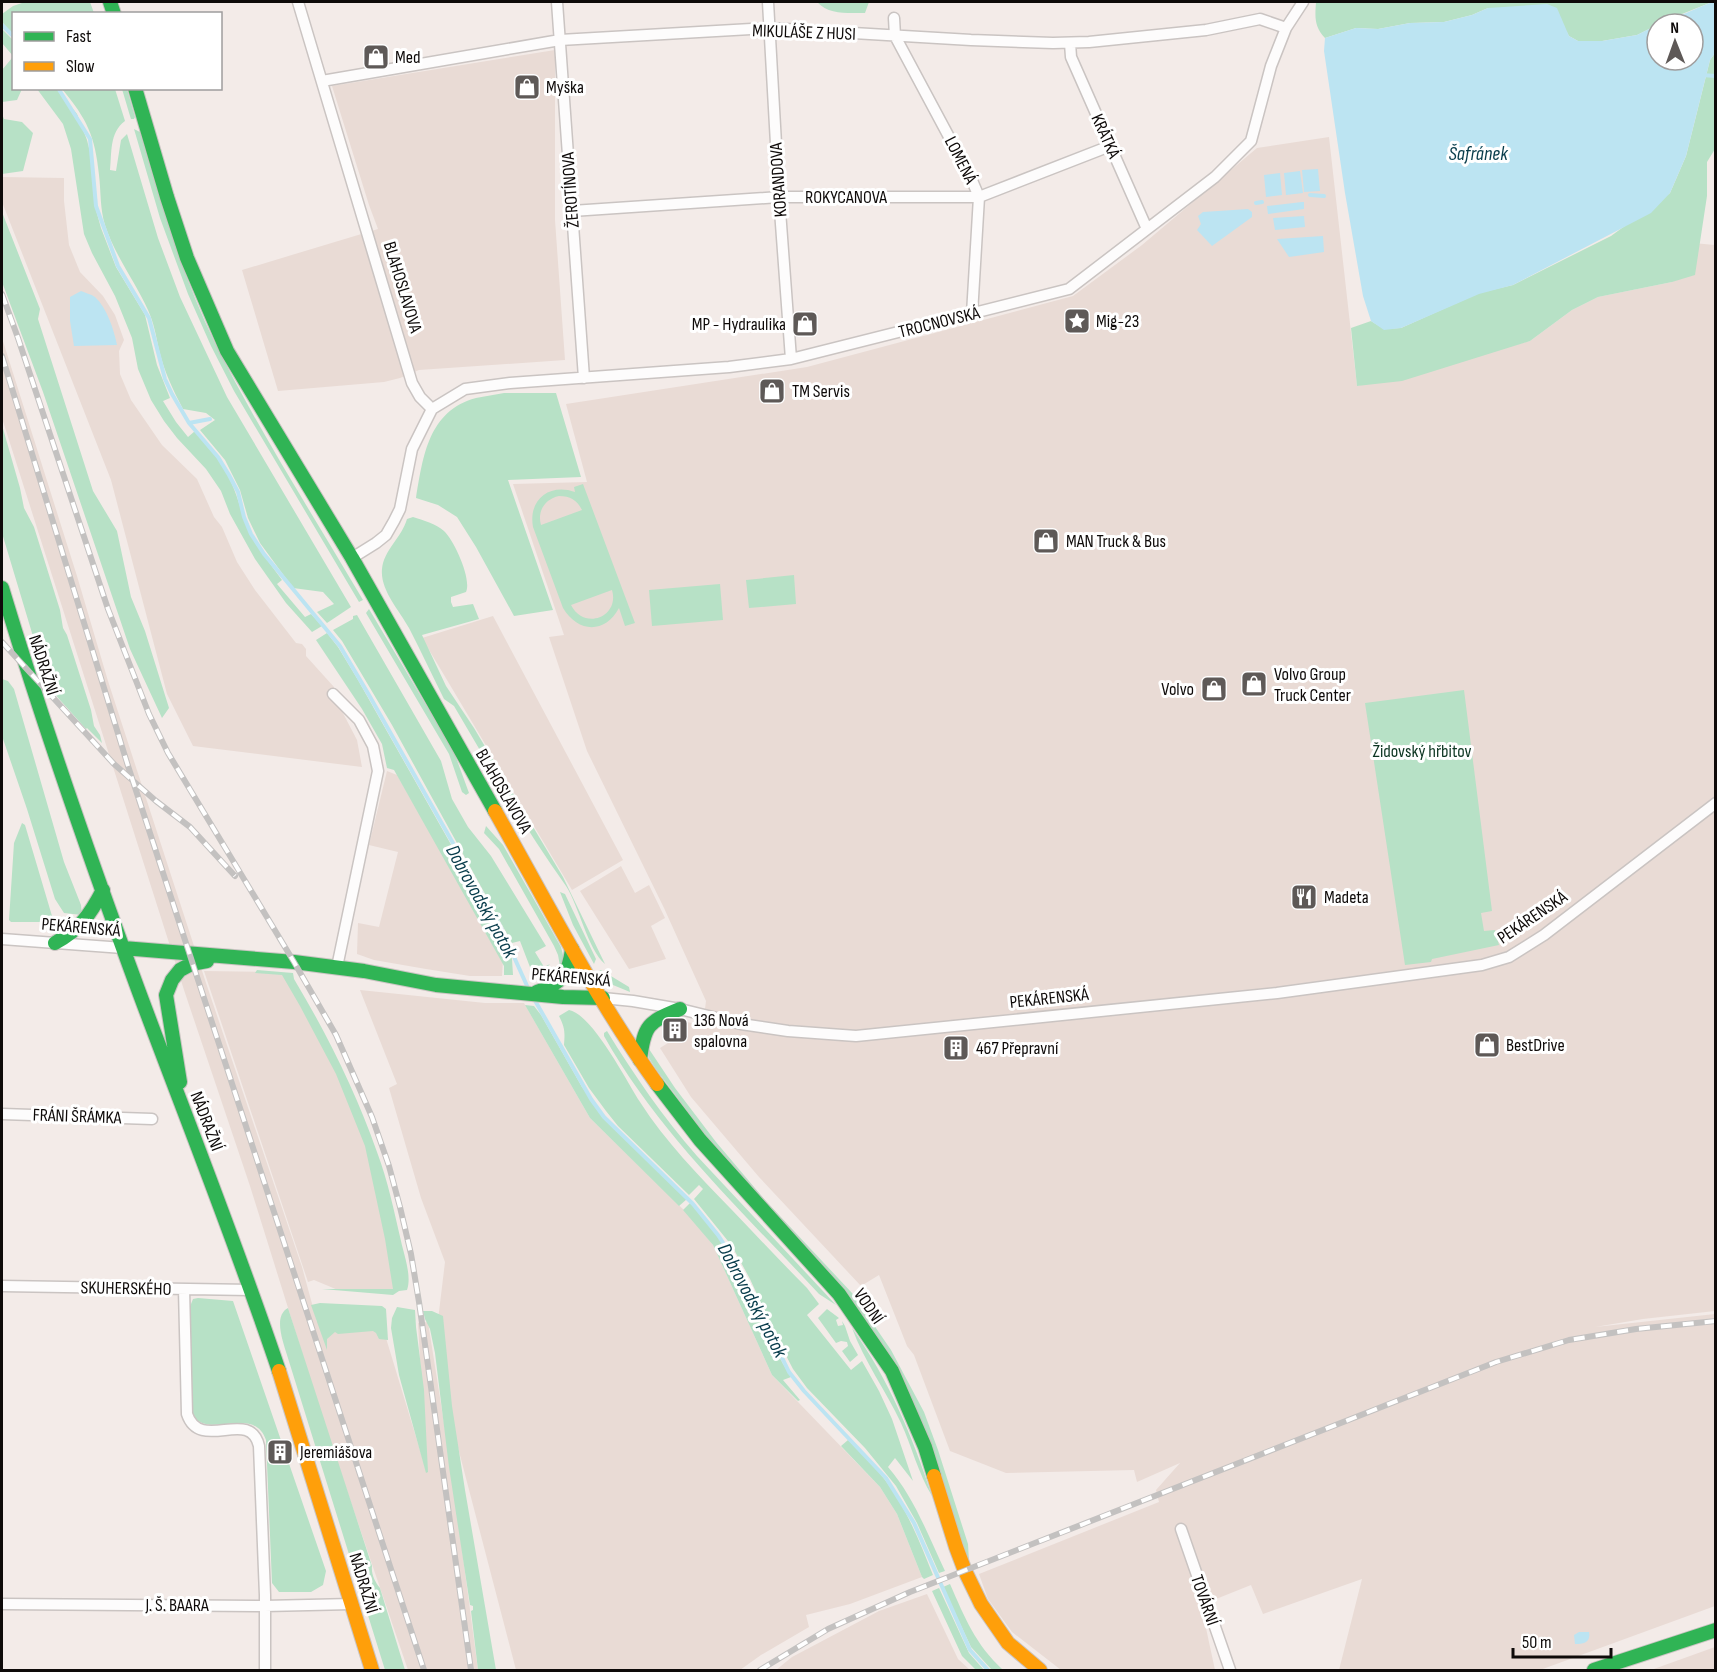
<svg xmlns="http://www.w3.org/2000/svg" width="1717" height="1672" viewBox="0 0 1717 1672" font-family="'Sofia Sans Condensed',sans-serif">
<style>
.built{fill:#e9dbd5}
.green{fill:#b7e1c6;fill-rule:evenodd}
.water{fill:#bce4f2}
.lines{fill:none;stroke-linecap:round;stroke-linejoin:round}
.stream{stroke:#bce4f2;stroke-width:4}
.street-casing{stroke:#cac4c2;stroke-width:13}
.fast-casing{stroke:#cac4c2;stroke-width:16}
.slow-casing{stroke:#cac4c2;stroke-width:16}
.street{stroke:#fdfcfc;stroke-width:10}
.fast{stroke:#30b455;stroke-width:14}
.slow{stroke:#ff9f0a;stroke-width:14}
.rail-casing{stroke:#c3c1c0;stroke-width:6}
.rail{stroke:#fff;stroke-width:4;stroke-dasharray:11;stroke-linecap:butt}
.labels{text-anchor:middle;stroke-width:6;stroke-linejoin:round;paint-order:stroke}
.street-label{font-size:18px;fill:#0e0a09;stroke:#fff}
.poi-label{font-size:18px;fill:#0e0a09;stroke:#fff;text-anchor:start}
.park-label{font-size:18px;fill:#0c3521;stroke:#fff}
.water-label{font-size:20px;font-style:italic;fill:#083c4b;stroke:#fff}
</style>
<rect width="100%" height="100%" fill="#f3ebe8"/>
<path class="built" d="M555,50V220L565,360L419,370L400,378L384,382L278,391L242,270L378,229L369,205L332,86Z
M1329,137L1357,386L1530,341L1572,310L1598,297L1672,282L1693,243L1715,245V1311L1643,1319L1595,1327L1715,1314V1606L1540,1670H1339L1362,1579L1263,1614L1251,1585L1201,1605L1215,1670H1061L1012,1632L988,1599L979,1574L1159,1502L1156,1490L1180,1463L1137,1482L1134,1470L1006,1473L950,1451L914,1355L907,1346L879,1275L861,1286L759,1177L691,1097L660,1048L679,1036L681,1021L703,1025L706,1001L664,908L587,751L549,637L564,635L513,484L587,482L566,404L807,367L1073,296L1142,245L1257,148Z
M2,177L64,178V201L69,245L80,272L103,296L115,315L124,340L119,351L120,374L131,400L162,445L197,479L214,517L222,527L237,562L255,590L296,643L302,644L306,649V656L334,687L333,694L357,740L362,767L193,746L167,694L111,480L2,202Z
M2,338L77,576L108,681L206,983L302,1267L317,1322L379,1315L426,1470L418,1323L428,1322L452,1474L478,1670H408L323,1420L250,1186L184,990L2,418Z
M493,616L623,860L572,890L422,638Z
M387,771L397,775L503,960L502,976H470L426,969L374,960L357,954L358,923L379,927L398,852L369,845Z
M621,866L635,893L649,885L665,918L651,926L666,959L629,969L580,891Z
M204,971L281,972L307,1015L335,1068L369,1149L396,1291L338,1290L314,1280L308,1282Z
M360,990L485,1003H524L590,1118L689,1215L713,1245L772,1375L880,1487L897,1514L922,1577L850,1604L806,1615L809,1627L761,1655L740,1670H516L449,1413L438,1320L445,1262L421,1198L389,1088L397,1084Z
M927,1594L958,1659L970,1670H776L792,1657L879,1611Z
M1715,1647V1670H1651Z"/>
<path class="green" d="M25,2H90L94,13L14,14L13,34L2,22V14L13,6Z
M817,2H869L865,13C848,13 829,15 817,2Z
M1316,2H1712L1657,24V25L1637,35L1602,41H1578L1569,36L1563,25L1488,8L1472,15L1444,22L1410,23L1378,29L1356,28L1325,38C1314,26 1315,17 1316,2Z
M2,29L13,40V56L2,43Z
M1715,53V149L1707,162V196L1695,275L1672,282L1598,297L1572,310L1530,341L1402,381L1357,386L1351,328L1371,321L1384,329L1401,328L1479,293L1513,285L1611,236L1670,193L1686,156L1710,60Z
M12,58L13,63L14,88L22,89L17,100L2,102V70Z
M37,89H57L77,114L87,140L90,152L96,210L101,228L116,267L145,315L157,365L170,398L163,401L176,422L188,437L195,431C211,449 226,467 234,489C240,504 243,519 250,534C259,550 271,565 282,580L277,584L305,617L311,614L322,626L312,632L286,603L255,559L230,514L221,491L206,469L177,438L164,421L151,400L138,369L132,338L115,296L92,253L84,234L71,149L63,124Z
M62,89H115L125,121C109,133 112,153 110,170L116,171L121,140L127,134L158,238L180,297L227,397L351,607L327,623L317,612L334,604L323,592L293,588L260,543L248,518L240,490L225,460L200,430L215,420L206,413L183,409C173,390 164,371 159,350C156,336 154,323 148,310C135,281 115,256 105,225C100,209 101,192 99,175C95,136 87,119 62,89Z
M122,89H127L135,117L134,119H131L130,116Z
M2,114L4,119L22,122L33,133L23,171L2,174Z
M134,129L140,132C161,204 182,275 215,343C259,431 313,515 363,600L359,602L234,391L211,346L188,294L160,218Z
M2,212L40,309L38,319L93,491L117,531L131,597L145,631L169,708L162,718L130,649L43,392L2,282Z
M504,393H556L581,477L508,480L553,610L514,616L476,547L457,517L438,505L416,498C423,457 428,411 476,398C485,396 495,395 504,393Z
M2,425L20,488L24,508L34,527L60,610L63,628L67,635L91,710L94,726L100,735L102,743L87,728L86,729L51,690L44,673L2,533Z
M583,484L635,623L625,626L619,608C605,634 578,633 563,608L533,527C528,499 550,483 575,492L574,487ZM559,496C570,496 577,500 582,510L541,525C537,511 545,499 559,496ZM612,590C620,617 584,631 571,605Z
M413,517C423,520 436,524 444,531C454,540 472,579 466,592L451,597V602L453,607L473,604L479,619L422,635L446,686L474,728L563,877L605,964C588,950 579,906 566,886C525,829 490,767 454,706L444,699C432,675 421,651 409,628C399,610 380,590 382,569C383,551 402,537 407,519Z
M794,575L796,604L749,608L746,580Z
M720,584L723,620L652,626L649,590Z
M369,609L454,752L469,793L466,795L462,792L449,754L366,613Z
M357,615L441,761L452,799L468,827L491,856L546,946L535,952L544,967L550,964L541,973L533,975L520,941L512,943L392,725L342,641L333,630L353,619V616Z
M327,633L338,647L358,680L505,940L512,959L513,975H504V966L394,770L387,768L382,744L362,709L316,640Z
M2,679L8,681L14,689L64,862L81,905L82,915L64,913L55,899L27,809L2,736Z
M1464,690L1492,911L1481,913L1484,931L1495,930L1499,945L1432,959L1431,962L1405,965L1365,703Z
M22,823L25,825L52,916L51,920L43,922H11L9,920L14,843Z
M486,826L503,845L561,947L564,959L563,967L560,966L558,955L554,946L499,849L484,833Z
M560,892L565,894L596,959L594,964L573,925Z
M257,970L293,973L294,979C327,1034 356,1092 377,1152C388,1181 394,1211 401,1241C404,1255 412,1276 407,1290L399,1291L393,1295L322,1289H393L385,1239L365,1146L336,1074L300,1006L282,975L255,973Z
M601,970L629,987L630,992L613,985L598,972Z
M525,1005L534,1006L541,1015L582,1087L603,1118L687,1199L679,1206L590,1118Z
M569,1010C592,1014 626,1080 640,1102C665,1141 698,1175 731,1209C756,1235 781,1262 807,1288L819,1304L807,1315L851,1370L862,1361L879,1391L892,1419L913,1481L895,1458L888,1467C914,1497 928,1535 945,1571L939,1573L917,1523L896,1486L865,1448L807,1388L793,1369L779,1342L750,1279L732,1246L694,1199L703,1189L699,1185L689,1195L618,1126L606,1111L589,1088L564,1045C565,1032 565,1028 559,1016Z
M607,1031C634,1075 663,1117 697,1156L836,1305L819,1294C743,1212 659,1134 604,1036V1033Z
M647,1046L675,1088L716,1142L765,1200L852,1293L891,1350L924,1412L938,1450L968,1544L969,1561L957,1527L888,1354L871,1327L847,1296L709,1140L656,1069L649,1058Z
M690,1203C740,1251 755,1320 791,1377L783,1380L800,1400L798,1401L772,1375L713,1245L683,1210Z
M198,1298L233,1301L326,1571L323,1585L311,1592H279L272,1583L266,1440C253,1403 205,1443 191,1412L189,1309L193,1299Z
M320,1303L382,1306L386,1309L388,1340L379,1339L376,1333L373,1331L338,1334L335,1332L327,1339V1350L311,1305Z
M397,1307L415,1310L416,1327L424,1390L428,1472L426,1473L399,1375L391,1328L392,1318Z
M288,1308L372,1566C371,1574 375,1582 380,1588L405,1670H385L287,1355C283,1341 273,1316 288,1308Z
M827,1309L839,1318L836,1320L838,1326L843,1325L842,1321L845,1326L850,1341L858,1355L850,1362L842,1351L848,1346L847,1342L841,1341L836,1343L818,1318Z
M423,1311H432L443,1316L452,1406L465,1490L496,1670H478L471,1611L473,1610V1606L470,1605L449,1467L435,1353L430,1329L425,1319Z
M852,1328C889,1380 912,1435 932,1496C918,1473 912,1447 901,1423C886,1391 864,1361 852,1328Z
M848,1440C860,1451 871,1462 881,1475C905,1504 919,1540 933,1575L924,1579L922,1577L897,1514L880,1487L841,1446Z
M950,1584C965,1618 975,1644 1003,1670H992L971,1647L943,1587Z
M939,1588L969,1653L984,1670H976L962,1656L932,1591Z"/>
<path class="water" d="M1712,2H1715V53L1710,60L1686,156L1670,193L1651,213L1513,285L1479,294L1401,328L1384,330L1371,321L1363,296L1345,193L1324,51L1325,38L1356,28L1378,29L1410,23L1444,22L1472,15L1488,8L1547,4L1557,8L1569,36L1578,41H1602L1637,35L1657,25V60H1693V24H1660Z
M1318,169L1320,191L1304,192L1302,170Z
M1300,171L1303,193L1286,195L1284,173Z
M1280,173L1282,195L1266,197L1264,175Z
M1302,202H1304V209L1268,214L1267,206Z
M1248,209L1252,212V217L1212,246L1197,230L1201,224L1198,216L1203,212Z
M1304,216L1305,227L1275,230L1273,218Z
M1323,236L1324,252L1289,257L1277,239Z
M81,291C85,293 91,294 95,297C107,308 114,330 117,345L74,346L70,321V297Z
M1579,1632H1589C1591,1642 1584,1644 1575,1644L1574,1635Z"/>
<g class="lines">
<path class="stream" d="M2,25L14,37
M1701,75L1716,76
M58,88L90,139L96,206L118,266L149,318L165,379L172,394L189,423L218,457L229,475L238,492L244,517L251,534L264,554L340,646L369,695L500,926L528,988
M1310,195L1324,196
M1256,203L1262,202
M189,423L210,419
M533,997L591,1099L604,1117L693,1204L718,1235L735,1261L789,1372L804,1391L886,1478L914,1523L970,1650L988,1670"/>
<defs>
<path id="street" d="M298,2L412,383L420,397L432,409
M557,2L584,378
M768,2L779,197L791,359
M894,18L895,36L971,178L979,197L972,314
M1070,43L1071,57L1147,229
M322,81L560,40L769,28L971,40L1053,43L1089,42L1206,30L1260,19L1286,28
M572,211L779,197H979L1110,146
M352,558L376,543L386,535L394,521L400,509L412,449L432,409L465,389L510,383L729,367L791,359L1069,289L1215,177L1251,141L1271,66L1286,28L1303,2
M333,694L359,720L373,746L378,771L337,967
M2,939L123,948
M603,998L633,1001L680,1009L741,1024L788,1031L856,1036L1277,993L1482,965L1509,957L1544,935L1716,803
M2,1114L152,1119
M2,1286L251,1290
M184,1289L187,1414C200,1453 250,1407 259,1446L265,1595V1670
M1181,1529L1230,1670
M2,1604L265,1606L352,1604"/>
<path id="fast" d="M110,2L114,14
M135,88L167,197L187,258L227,351L352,558L495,811
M2,588C43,724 90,859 139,992C186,1118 236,1243 279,1371
M55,943C80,929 90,915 103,890
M123,948L294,962L364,971L436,985L563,997L603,998
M537,992C561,984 569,974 572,949
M640,1060C644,1025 648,1022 680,1009
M180,1082L166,995L172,980L180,970L191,964L207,961
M657,1084L700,1140L839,1294L892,1371L925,1447L934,1476
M1594,1670L1716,1630"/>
<path id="slow" d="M495,811C547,903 595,998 657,1084
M279,1371L372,1670
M934,1476L956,1547L965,1571L981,1604L1008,1643L1040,1670"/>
</defs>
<use href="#street" class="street-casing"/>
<use href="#fast" class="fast-casing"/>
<use href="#slow" class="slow-casing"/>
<use href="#street" class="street"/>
<use href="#fast" class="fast"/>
<use href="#slow" class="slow"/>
<defs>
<path id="rail" d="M2,294L18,338L108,609L149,714L168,753L294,962L336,1035L372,1117L389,1166L400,1207L411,1254L419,1302L471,1670
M2,356L128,766L424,1670
M2,642L114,764L156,801L190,827L235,876
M760,1670L828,1629L910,1592L1496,1362L1569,1340L1636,1329L1716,1321"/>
</defs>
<use href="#rail" class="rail-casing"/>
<use href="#rail" class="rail"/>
</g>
<defs>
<symbol id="shop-square" viewBox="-11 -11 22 22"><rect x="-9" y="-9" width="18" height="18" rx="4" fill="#5e5957" stroke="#fff"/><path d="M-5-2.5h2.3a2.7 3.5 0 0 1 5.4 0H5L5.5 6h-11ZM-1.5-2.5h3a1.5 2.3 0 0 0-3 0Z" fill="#fff"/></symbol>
<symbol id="sight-square" viewBox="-11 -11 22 22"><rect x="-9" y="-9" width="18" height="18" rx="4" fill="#5e5957" stroke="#fff"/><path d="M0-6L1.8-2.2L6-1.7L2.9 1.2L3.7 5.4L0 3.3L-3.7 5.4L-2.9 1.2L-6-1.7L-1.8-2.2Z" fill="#fff"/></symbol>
<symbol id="restaurant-square" viewBox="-11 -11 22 22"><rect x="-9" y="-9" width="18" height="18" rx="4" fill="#5e5957" stroke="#fff"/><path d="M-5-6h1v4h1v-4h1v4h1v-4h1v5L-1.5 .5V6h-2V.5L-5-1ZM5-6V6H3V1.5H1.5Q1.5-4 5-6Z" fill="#fff"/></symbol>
<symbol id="building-square" viewBox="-11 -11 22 22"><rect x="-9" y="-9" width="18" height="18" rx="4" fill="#5e5957" stroke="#fff"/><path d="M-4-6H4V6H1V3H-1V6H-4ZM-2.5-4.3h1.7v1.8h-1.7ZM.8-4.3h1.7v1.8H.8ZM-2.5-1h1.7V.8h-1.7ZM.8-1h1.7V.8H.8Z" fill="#fff"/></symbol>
</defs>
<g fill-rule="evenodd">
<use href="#shop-square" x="361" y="42" width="30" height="30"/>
<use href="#shop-square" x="512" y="72" width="30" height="30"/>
<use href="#sight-square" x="1062" y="306" width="30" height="30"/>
<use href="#shop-square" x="790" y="309" width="30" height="30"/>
<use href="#shop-square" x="757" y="376" width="30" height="30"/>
<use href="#shop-square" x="1031" y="526" width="30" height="30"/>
<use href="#shop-square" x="1239" y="669" width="30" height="30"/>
<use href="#shop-square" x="1199" y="674" width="30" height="30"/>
<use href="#restaurant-square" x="1289" y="882" width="30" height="30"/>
<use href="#building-square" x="660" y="1015" width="30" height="30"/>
<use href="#shop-square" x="1472" y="1030" width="30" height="30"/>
<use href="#building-square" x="941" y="1033" width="30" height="30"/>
<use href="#building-square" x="265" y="1437" width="30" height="30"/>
</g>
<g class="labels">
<g class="street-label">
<text transform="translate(804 32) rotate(2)" y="6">MIKULÁŠE Z HUSI</text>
<text transform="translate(1106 136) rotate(66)" y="6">KRÁTKÁ</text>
<text transform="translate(961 160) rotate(63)" y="6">LOMENÁ</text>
<text transform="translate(778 180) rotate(-94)" y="6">KORANDOVA</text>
<text transform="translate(570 190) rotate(-94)" y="6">ŽEROTÍNOVA</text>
<text x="846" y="203">ROKYCANOVA</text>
<text transform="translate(403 287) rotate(73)" y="6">BLAHOSLAVOVA</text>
<text transform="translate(939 322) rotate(-14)" y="6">TROCNOVSKÁ</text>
<text transform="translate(44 665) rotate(72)" y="6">NÁDRAŽNÍ</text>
<text transform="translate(504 791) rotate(60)" y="6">BLAHOSLAVOVA</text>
<text transform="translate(1532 917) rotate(-34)" y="6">PEKÁRENSKÁ</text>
<text transform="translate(81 927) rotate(5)" y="6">PEKÁRENSKÁ</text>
<text transform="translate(571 977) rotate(5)" y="6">PEKÁRENSKÁ</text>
<text transform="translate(1049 998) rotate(-6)" y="6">PEKÁRENSKÁ</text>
<text transform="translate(77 1116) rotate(2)" y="6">FRÁNI ŠRÁMKA</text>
<text transform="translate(207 1121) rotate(69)" y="6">NÁDRAŽNÍ</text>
<text transform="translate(126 1288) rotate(1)" y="6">SKUHERSKÉHO</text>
<text transform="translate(869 1306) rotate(56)" y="6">VODNÍ</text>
<text transform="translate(364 1583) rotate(73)" y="6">NÁDRAŽNÍ</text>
<text transform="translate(1205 1600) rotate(71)" y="6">TOVÁRNÍ</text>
<text x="177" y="1611">J. Š. BAARA</text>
</g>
<g class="poi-label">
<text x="395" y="63">Med</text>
<text x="546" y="93">Myška</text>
<text x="1096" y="327">Mig-23</text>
<text x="786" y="330" text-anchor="end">MP - Hydraulika</text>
<text x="792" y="397">TM Servis</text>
<text x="1066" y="547">MAN Truck &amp; Bus</text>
<text x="1274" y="680">Volvo Group<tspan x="1274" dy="21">Truck Center</tspan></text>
<text x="1194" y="695" text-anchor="end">Volvo</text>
<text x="1324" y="903">Madeta</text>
<text x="694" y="1026">136 Nová<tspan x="694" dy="21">spalovna</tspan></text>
<text x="1506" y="1051">BestDrive</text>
<text x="976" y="1054">467 Přepravní</text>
<text x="300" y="1458">Jeremiášova</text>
</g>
<g class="park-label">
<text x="1422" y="757">Židovský hřbitov</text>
</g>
<g class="water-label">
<text x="1478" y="160">Šafránek</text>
<text transform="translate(482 901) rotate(61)" y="7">Dobrovodský potok</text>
<text transform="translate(753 1300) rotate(62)" y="7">Dobrovodský potok</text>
</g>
</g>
<rect width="1717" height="1672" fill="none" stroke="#0e0a09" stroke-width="6"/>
<rect x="12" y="12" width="210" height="78" fill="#ffffff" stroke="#9f9d9d" stroke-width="1.5"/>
<rect x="24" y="32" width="30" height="9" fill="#30b455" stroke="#9f9d9d" stroke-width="1.5"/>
<text x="66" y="42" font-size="18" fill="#0e0a09">Fast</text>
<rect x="24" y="62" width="30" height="9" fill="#ff9f0a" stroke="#9f9d9d" stroke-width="1.5"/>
<text x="66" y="72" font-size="18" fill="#0e0a09">Slow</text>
<g transform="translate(1675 42) rotate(359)"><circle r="28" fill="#ffffff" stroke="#9f9d9d" stroke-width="1.5"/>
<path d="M0-4.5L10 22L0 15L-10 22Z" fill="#5e5957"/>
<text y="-9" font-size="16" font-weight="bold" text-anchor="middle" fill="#0e0a09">N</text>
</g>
<path d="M1513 1648v9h98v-9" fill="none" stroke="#0e0a09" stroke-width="3"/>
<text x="1522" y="1648" font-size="18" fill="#0e0a09" stroke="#ffffff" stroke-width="4.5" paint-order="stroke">50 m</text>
</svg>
